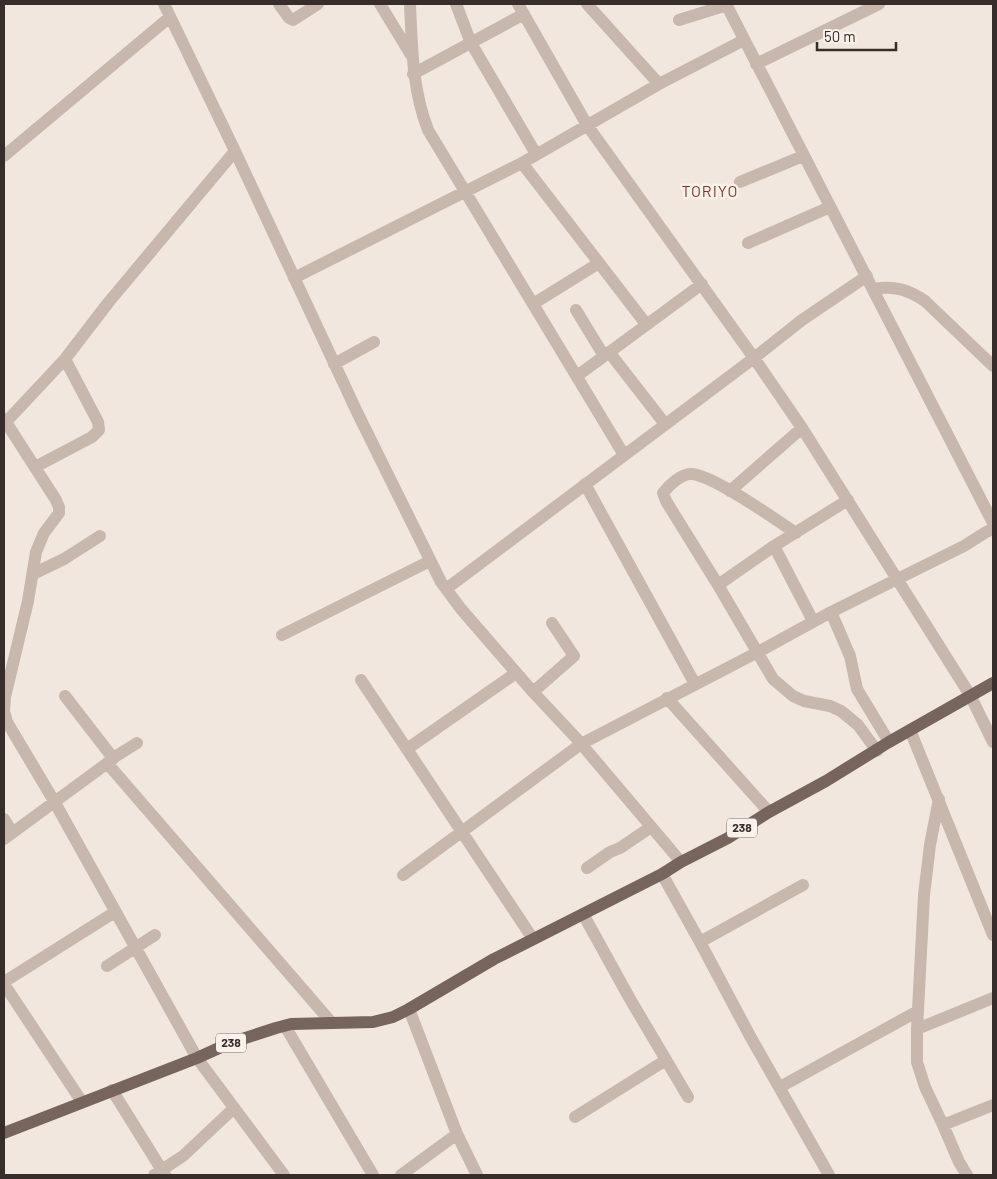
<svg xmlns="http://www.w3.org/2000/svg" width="997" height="1179" viewBox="0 0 997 1179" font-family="Barlow,sans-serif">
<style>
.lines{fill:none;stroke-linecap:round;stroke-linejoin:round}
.minor{stroke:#c8b7ac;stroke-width:12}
.major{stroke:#77645d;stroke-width:12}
.labels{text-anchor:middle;stroke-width:5;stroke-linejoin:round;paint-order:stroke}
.shield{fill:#f9f2eb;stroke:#716864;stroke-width:1}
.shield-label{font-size:12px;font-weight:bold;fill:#372d2a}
.quarter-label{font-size:16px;letter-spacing:1px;fill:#7f382a;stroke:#f9f2eb}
</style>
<rect width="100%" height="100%" fill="#f1e7df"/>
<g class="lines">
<path class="minor" d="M164,4L235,151L357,412L441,582L461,609L533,692L577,739L681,862
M279,4L289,18L293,20L318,4
M380,4L411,55
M410,4C412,47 412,89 428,130L624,455
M456,4L471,43L536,154
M518,4L587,125L754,358L802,428L970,695L993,742
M587,4L659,84
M726,4L993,523
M679,20L727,5
M756,64L879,4
M413,74L524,14
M4,156L170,17
M522,163L646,324
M740,182L803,156
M748,243L830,207
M294,278L522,163L659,84L744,40
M874,289C894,285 909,290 925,301L993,366
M533,304L599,263
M576,310L604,356
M609,352L665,424
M334,364L374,342
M577,376L702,284
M4,419L56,500L59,507V513L44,533L36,552L28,601L5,697L4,711L7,722L54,801L197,1058L284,1175
M6,422L65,359L108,303L235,151
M35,467L92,437L99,430L98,422L65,359
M585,484L695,684
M730,491L802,428
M796,533C776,520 712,474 691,474C681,474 669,485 663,493L666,501L718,585L773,679L793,696L804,701L830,706L841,711L858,725L877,751
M33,574L64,559L100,536
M718,585L774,546
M446,589L754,358L802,320L867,276
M831,612L850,656L857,689L889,742
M813,621L774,546L848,500
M282,635L430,561
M361,680L533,939
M533,692L574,656L552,623
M65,696L113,758L137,743
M667,698L769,812
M910,730L993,935
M407,749L516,673
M107,763L331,1022
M939,799L930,845L924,895L917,1029V1062L925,1087L943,1125L959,1162L967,1175
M4,819L12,832
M4,839L113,759
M587,868L610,852L620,848L651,827
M662,874L700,942L750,1036L829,1175
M403,875L581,744L758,652L831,612L964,546L986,532L993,529
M583,914L630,999L688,1097
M700,942L803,885
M107,966L155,935
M4,982L115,912
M4,984L82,1102
M409,1009L457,1134L477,1175
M285,1026L373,1175
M917,1029L993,998
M780,1087L918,1011
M112,1090L165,1175
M575,1117L666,1060
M943,1125L993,1105
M154,1175L183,1156L233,1109
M401,1175L457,1134"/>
<path class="major" d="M4,1133L197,1058L230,1043L276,1028L291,1024L373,1022L393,1017L409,1009L494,959L662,874L681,862L728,838L769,812L826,781L889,742L993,683"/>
</g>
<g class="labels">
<g class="shield">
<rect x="727" y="818.5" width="30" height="19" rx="4"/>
<rect x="216" y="1033.5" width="30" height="19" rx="4"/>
</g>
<g class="shield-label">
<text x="742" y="832">238</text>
<text x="231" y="1047">238</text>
</g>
<g class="quarter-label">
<text x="710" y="197">TORIYO</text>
</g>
</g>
<rect width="997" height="1179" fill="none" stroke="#372d2a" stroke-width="10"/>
<path d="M817 42v8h79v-8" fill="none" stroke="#372d2a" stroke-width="2.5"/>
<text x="824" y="42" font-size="15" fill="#372d2a" stroke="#f9f2eb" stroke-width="4" paint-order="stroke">50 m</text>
</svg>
